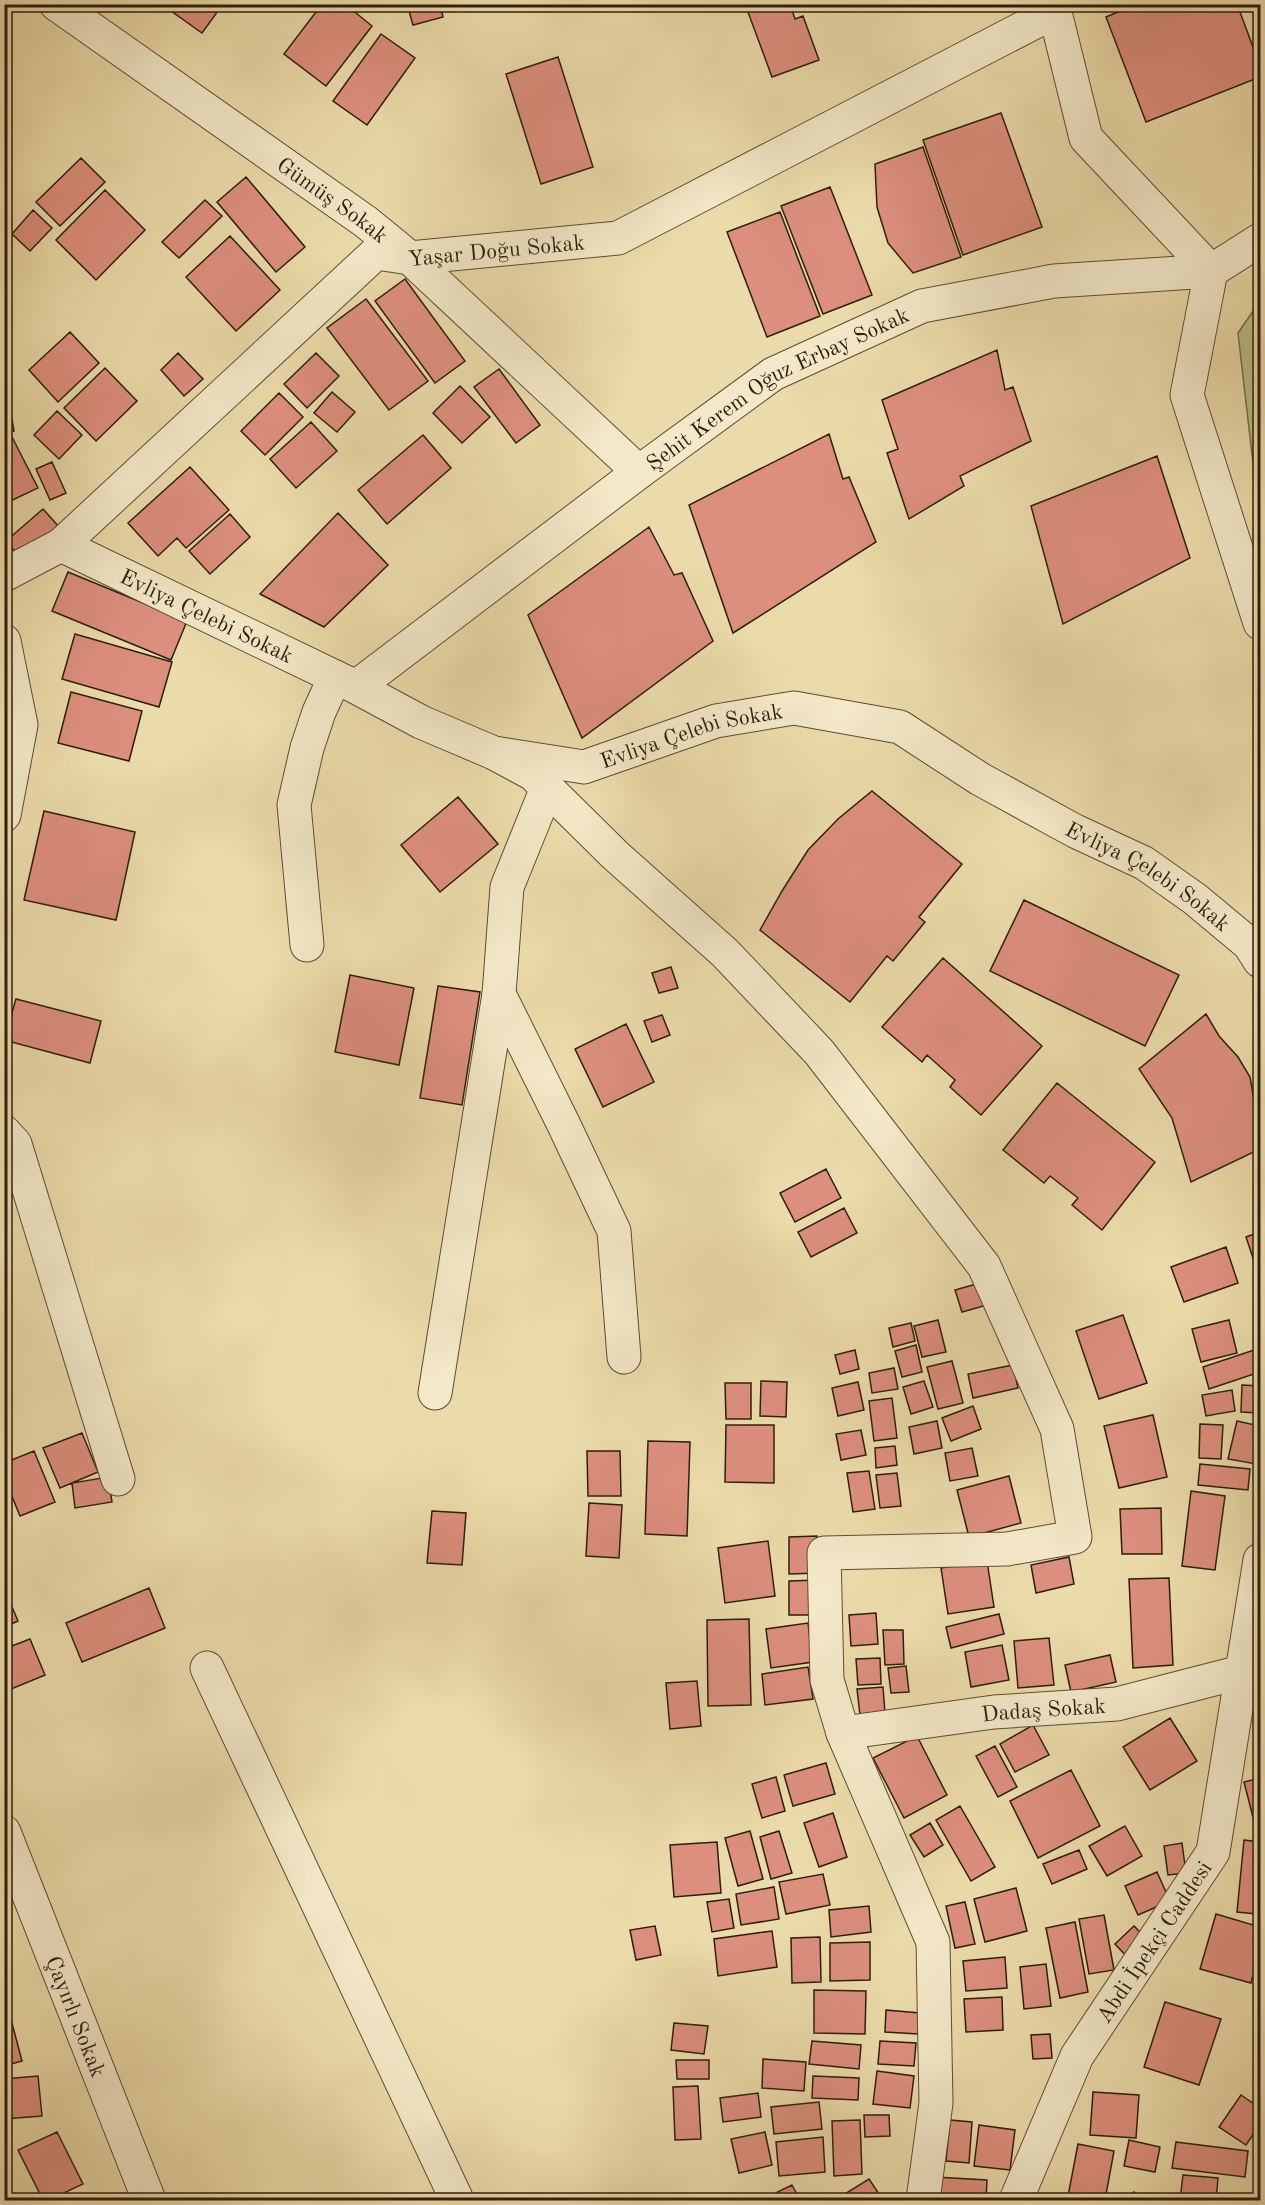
<svg xmlns="http://www.w3.org/2000/svg" width="1265" height="2205" viewBox="0 0 1265 2205" font-family="'Old Standard TT',serif">
<style>
.green{fill:#bbbf86;stroke:#746e4a;stroke-width:1.5}
.building{fill:#dd8f7e;stroke:#2c1e0e;stroke-width:1.5}
.lines{fill:none;stroke-linecap:round;stroke-linejoin:round}
.minor-casing{stroke:#5c4d35;stroke-width:35}
.minor{stroke:#f3e8c8;stroke-width:33}
.labels{text-anchor:middle;stroke-width:5;stroke-linejoin:round;paint-order:stroke}
.street-label{font-size:22px;fill:#2c1e0e;stroke:#f3e8c8}
</style>
<rect width="100%" height="100%" fill="#ecdbaa"/>
<filter id="stains"><feTurbulence type="fractalNoise" baseFrequency=".00333" numOctaves="4"/><feColorMatrix values="0 0 0 0 .2 0 0 0 0 .09 0 0 0 0 .02 0 0 0 .5 -.17"/></filter>
<radialGradient id="worn" r=".72"><stop offset=".6" stop-color="#630" stop-opacity="0"/><stop offset="1" stop-color="#630" stop-opacity=".3"/></radialGradient>
<path class="green" d="M1260,301V514L1257,498L1238,333Z"/>
<path class="building" d="M170,4H223L202,33L167,8Z
M322,4H345L372,26L326,86L284,54Z
M407,4H440L443,17L413,25Z
M745,4H790L795,19L803,16L819,60L772,77Z
M1137,4H1237L1260,66V77L1146,122L1106,17Z
M381,34L415,58L367,125L333,101Z
M558,57L593,167L541,184L506,74Z
M1001,113L1042,227L963,255L923,140Z
M923,147L961,257L913,273L888,243L877,207L875,164Z
M81,158L105,182L60,226L36,202Z
M246,177L305,247L276,272L217,202Z
M830,187L872,295L823,314L781,206Z
M105,190L145,230L96,280L56,240Z
M205,200L222,216L179,258L162,242Z
M33,210L52,228L30,251L12,234Z
M780,212L820,316L767,337L727,232Z
M230,236L280,290L236,331L186,277Z
M405,279L465,361L435,383L375,301Z
M366,299L428,381L389,410L327,328Z
M70,332L99,363L58,402L29,370Z
M997,350L1005,390L1013,387L1031,441L960,476L964,486L909,519L887,453L898,449L882,400Z
M178,353L203,379L184,396L161,370Z
M316,353L339,376L307,408L284,384Z
M105,368L137,401L96,441L64,408Z
M499,369L540,425L516,443L474,387Z
M4,375L9,388L4,390Z
M460,386L490,417L462,443L433,413Z
M332,392L355,412L337,432L314,413Z
M279,393L303,417L265,455L241,431Z
M8,397L14,431L4,433V398Z
M57,411L82,435L59,459L34,435Z
M311,422L337,451L296,488L270,459Z
M829,434L843,479L849,477L876,542L733,633L689,505Z
M11,435L38,488L4,504V438Z
M423,435L451,468L387,524L358,490Z
M1157,456L1190,558L1063,624L1031,506Z
M52,462L66,493L50,500L36,469Z
M190,467L229,510L186,548L177,538L158,556L128,523Z
M43,509L60,528L23,561L6,541Z
M338,513L388,565L324,627L260,594Z
M230,514L250,537L210,574L189,551Z
M649,527L674,575L682,573L713,641L582,738L528,615Z
M68,572L187,621L171,660L52,611Z
M75,634L172,662L159,707L62,679Z
M71,692L142,711L129,761L58,743Z
M872,791L962,864L919,917L925,922L893,961L887,956L850,1002L760,930L782,891L808,850L838,819Z
M458,797L498,844L440,892L401,845Z
M44,811L135,832L116,920L24,900Z
M1024,900L1179,975L1145,1046L990,971Z
M943,958L1042,1046L981,1115L950,1087L955,1080L927,1055L922,1062L882,1027Z
M671,967L678,988L659,993L652,973Z
M350,975L414,988L399,1065L335,1052Z
M438,986L480,992L462,1105L420,1098Z
M16,999L101,1021L90,1063L4,1040Z
M1206,1014L1219,1036L1238,1057L1250,1077L1260,1136V1149L1191,1182L1172,1118L1139,1069Z
M662,1015L670,1035L652,1042L644,1021Z
M626,1024L654,1082L603,1107L575,1049Z
M1057,1083L1155,1162L1102,1230L1072,1205L1078,1198L1050,1176L1044,1183L1003,1150Z
M826,1169L841,1198L795,1222L780,1193Z
M844,1208L857,1233L811,1257L798,1232Z
M1260,1232V1279L1246,1237Z
M1226,1247L1238,1283L1184,1302L1171,1267Z
M980,1283L987,1305L962,1312L955,1290Z
M1123,1315L1147,1383L1099,1399L1076,1331Z
M938,1320L946,1352L922,1357L914,1326Z
M1229,1320L1237,1353L1201,1362L1192,1329Z
M911,1323L915,1341L893,1347L889,1328Z
M916,1345L922,1372L902,1377L895,1351Z
M1260,1348V1372L1209,1389L1203,1367Z
M855,1350L859,1369L840,1374L835,1355Z
M952,1361L963,1403L938,1409L927,1367Z
M1013,1365L1018,1388L973,1398L968,1374Z
M894,1368L898,1389L872,1393L869,1373Z
M761,1381L787,1382L786,1417L760,1416Z
M924,1381L933,1407L911,1414L903,1387Z
M858,1382L864,1410L838,1416L832,1388Z
M725,1383H751V1419H726Z
M1242,1385L1260,1386V1413L1241,1412Z
M1232,1390L1235,1411L1206,1416L1202,1395Z
M892,1398L897,1438L874,1441L869,1401Z
M973,1406L981,1429L951,1441L942,1418Z
M1153,1415L1167,1477L1119,1488L1104,1426Z
M937,1421L942,1448L914,1454L909,1427Z
M1237,1421L1260,1426V1442L1256,1464L1228,1459Z
M1200,1424L1223,1425L1221,1459L1199,1458Z
M726,1425H774V1483L725,1482Z
M861,1430L866,1455L841,1460L836,1434Z
M82,1433L98,1472L60,1488L43,1448Z
M648,1441L690,1442L687,1536L645,1534Z
M895,1446L897,1465L876,1468L875,1448Z
M972,1448L978,1476L950,1481L945,1453Z
M34,1451L55,1502L20,1516L4,1477V1463Z
M587,1451H620L621,1496H588Z
M1200,1464L1250,1469L1248,1490L1198,1485Z
M869,1471L875,1509L853,1512L847,1473Z
M897,1473L901,1506L880,1508L876,1475Z
M1009,1476L1021,1523L969,1537L957,1490Z
M108,1477L112,1502L75,1508L72,1483Z
M1191,1491L1225,1496L1215,1570L1182,1566Z
M589,1503L622,1505L619,1558L586,1556Z
M1161,1508L1162,1554H1122L1120,1509Z
M432,1511L466,1513L462,1565L427,1563Z
M817,1536L818,1573L789,1574V1537Z
M768,1541L775,1596L725,1603L718,1548Z
M1069,1557L1074,1584L1036,1593L1031,1565Z
M987,1561L994,1607L948,1614L941,1568Z
M1169,1578L1173,1665L1133,1668L1129,1579Z
M818,1580V1615H789V1581Z
M149,1588L165,1628L82,1662L66,1623Z
M7,1595L18,1621L4,1627V1596Z
M876,1613L878,1644L851,1646L849,1615Z
M999,1614L1004,1634L951,1648L946,1627Z
M749,1619L751,1705L708,1706L707,1620Z
M808,1623L813,1662L771,1668L766,1629Z
M883,1630H903L904,1664L885,1665Z
M1049,1638L1054,1685L1018,1688L1014,1641Z
M30,1639L45,1675L4,1692V1649Z
M1002,1645L1009,1680L971,1687L965,1652Z
M1110,1655L1116,1682L1071,1692L1065,1665Z
M880,1658L881,1684L858,1685L856,1659Z
M906,1666L909,1692L891,1693L888,1668Z
M808,1667L813,1699L765,1705L762,1674Z
M697,1681L701,1726L670,1729L666,1683Z
M883,1687L885,1713L860,1715L857,1689Z
M1170,1718L1197,1761L1150,1790L1123,1747Z
M1033,1725L1049,1755L1015,1772L1000,1744Z
M917,1736L947,1795L904,1818L873,1758Z
M995,1746L1017,1787L998,1797L976,1756Z
M826,1763L835,1794L793,1806L784,1775Z
M1071,1770L1100,1826L1038,1858L1010,1801Z
M776,1777L785,1811L762,1818L752,1784Z
M1260,1778V1828L1256,1829L1244,1782Z
M960,1806L995,1867L971,1881L936,1820Z
M833,1813L847,1857L819,1867L804,1823Z
M930,1823L943,1845L924,1857L910,1835Z
M1125,1826L1142,1856L1107,1876L1089,1846Z
M750,1831L763,1879L738,1886L725,1838Z
M779,1831L792,1873L771,1879L760,1837Z
M1244,1840L1260,1842V1873L1257,1914L1237,1912Z
M717,1842L721,1893L674,1897L670,1845Z
M1182,1843L1186,1873L1168,1875L1164,1846Z
M1079,1850L1087,1869L1052,1884L1043,1864Z
M1157,1872L1170,1901L1138,1915L1125,1886Z
M823,1874L830,1905L786,1914L779,1882Z
M774,1887L779,1919L741,1925L736,1894Z
M1016,1888L1027,1931L985,1942L974,1899Z
M729,1899L734,1928L712,1932L707,1902Z
M965,1902L975,1944L955,1948L946,1906Z
M869,1906L871,1932L831,1937L829,1910Z
M1216,1914L1260,1927V1949L1251,1983L1200,1969Z
M1104,1915L1114,1970L1089,1974L1079,1919Z
M1075,1922L1088,1992L1060,1998L1046,1928Z
M655,1926L661,1955L636,1960L630,1930Z
M1134,1926L1148,1940L1129,1959L1115,1944Z
M772,1931L777,1967L718,1976L714,1939Z
M820,1937L821,1982L792,1983L791,1938Z
M870,1942V1980L830,1981V1943Z
M1005,1957L1007,1988L966,1991L963,1961Z
M1046,1964L1051,2006L1024,2009L1020,1967Z
M814,1990L866,1991L865,2034L814,2033Z
M4,1993L22,2061L4,2066Z
M1002,1997L1003,2030L966,2032L964,1999Z
M1165,2002L1221,2019L1199,2085L1144,2067Z
M886,2010L920,2013L918,2034L885,2032Z
M674,2023L708,2026L704,2054L671,2050Z
M1050,2034L1052,2058L1033,2059L1031,2035Z
M812,2041L861,2045L859,2069L809,2064Z
M880,2041L916,2043L914,2066L878,2064Z
M763,2059L806,2062L804,2091L762,2088Z
M676,2060H709V2079H677Z
M877,2071L914,2076L910,2108L873,2104Z
M38,2076L42,2116L4,2119V2079Z
M813,2076L859,2078L858,2100L812,2098Z
M698,2086L701,2139L675,2140L673,2087Z
M1093,2092L1139,2095L1136,2138L1090,2135Z
M758,2093L761,2117L723,2122L720,2098Z
M1241,2095L1260,2108V2124L1246,2145L1219,2127Z
M819,2102L822,2129L774,2134L771,2107Z
M864,2115H889L890,2136L865,2137Z
M860,2120L862,2174L834,2176L832,2121Z
M950,2120L972,2122L969,2163L946,2161Z
M979,2125L1015,2130L1010,2170L974,2166Z
M57,2132L83,2184L49,2200H43L18,2150Z
M765,2132L772,2165L739,2173L731,2139Z
M823,2137L825,2172L779,2176L776,2142Z
M1129,2140L1160,2147L1155,2172L1124,2166Z
M1176,2142L1248,2151L1245,2177L1172,2168Z
M1078,2144L1114,2151L1105,2200L1068,2196Z
M1183,2175L1218,2178L1216,2200H1180Z
M935,2177L987,2180L986,2200H933Z
M869,2179L883,2200H835Z
M792,2185L800,2200H761Z
M1134,2192L1139,2200H1121Z"/>
<g class="lines">
<defs>
<g id="minor">
<path id="s1" d="M56,4L366,222L410,258L639,472"/>
<path d="M1053,4L1086,138L1211,271"/>
<path d="M1211,271L1187,395L1260,623"/>
<path id="s2" d="M61,545L356,687L421,722L494,753L584,767L716,721L794,708L900,727L980,779L1075,831L1144,863L1195,899L1249,944L1260,961"/>
<path id="s3" d="M4,575L61,545L376,253L410,258L618,238L1054,12"/>
<path d="M4,641L21,725L4,815"/>
<path id="s4" d="M356,687L639,472L773,374L922,306L1054,281L1211,271L1260,240"/>
<path d="M494,753L533,774L615,855L725,953L819,1052L984,1266L1057,1429L1075,1537L1007,1549L824,1553L827,1680L843,1733L933,1942L936,2103L923,2200"/>
<path d="M547,788L507,887L499,994L563,1123L614,1231L624,1357"/>
<path d="M307,945L294,805L307,748L319,712L335,677"/>
<path d="M4,1132L15,1144L118,1479"/>
<path d="M435,1393L499,994"/>
<path d="M207,1668L457,2200"/>
<path id="s5" d="M843,1733L994,1712L1117,1704L1241,1672"/>
<path id="s6" d="M4,1832L149,2200"/>
<path id="s7" d="M1016,2200L1077,2056L1213,1852L1260,1560"/>
</g>
</defs>
<use href="#minor" class="minor-casing"/>
<use href="#minor" class="minor"/>
</g>
<g class="labels">
<g class="street-label">
<text dy="8" stroke="none"><textPath href="#s1" startOffset="339">Gümüş Sokak</textPath></text>
<text dy="8" stroke="none"><textPath href="#s3" startOffset="615">Yaşar Doğu Sokak</textPath></text>
<text dy="8" stroke="none"><textPath href="#s4" startOffset="518">Şehit Kerem Oğuz Erbay Sokak</textPath></text>
<text dy="8" stroke="none"><textPath href="#s2" startOffset="162">Evliya Çelebi Sokak</textPath></text>
<text dy="8" stroke="none"><textPath href="#s2" startOffset="684">Evliya Çelebi Sokak</textPath></text>
<text dy="8" stroke="none"><textPath href="#s2" startOffset="1188">Evliya Çelebi Sokak</textPath></text>
<text dy="8" stroke="none"><textPath href="#s5" startOffset="202">Dadaş Sokak</textPath></text>
<text dy="8" stroke="none"><textPath href="#s7" startOffset="294">Abdi İpekçi Caddesi</textPath></text>
<text dy="8" stroke="none"><textPath href="#s6" startOffset="198">Çayırlı Sokak</textPath></text>
</g>
</g>
<rect width="1265" height="2205" fill="none" stroke="#ecdbaa" stroke-width="24"/>
<rect x="6" y="6" width="1253" height="2193" fill="none" stroke="#2c1e0e" stroke-width="3"/>
<rect x="12" y="12" width="1241" height="2181" fill="none" stroke="#2c1e0e" stroke-width="1.5"/>
<rect width="100%" height="100%" filter="url(#stains)"/>
<rect width="100%" height="100%" fill="url(#worn)"/>
</svg>
